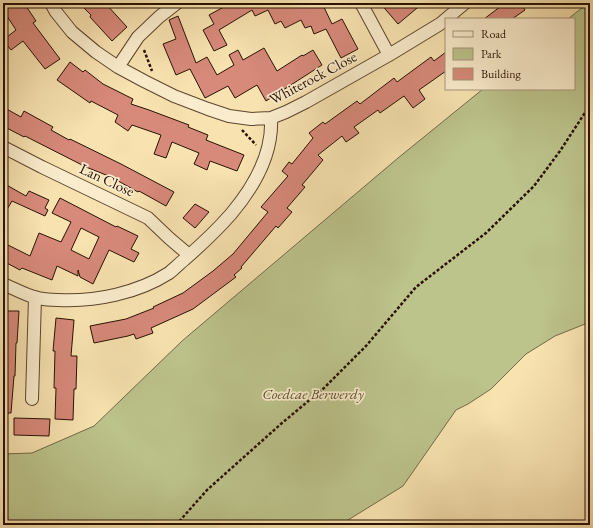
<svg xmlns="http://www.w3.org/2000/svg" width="593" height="528" viewBox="0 0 593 528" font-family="'EB Garamond',serif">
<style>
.green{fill:#bcc38b;stroke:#726a46}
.building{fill:#d7897a;stroke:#281101;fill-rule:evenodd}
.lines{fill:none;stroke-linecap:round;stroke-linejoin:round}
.street-casing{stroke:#5c452d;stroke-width:14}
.path{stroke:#281101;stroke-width:2.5;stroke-dasharray:3 2;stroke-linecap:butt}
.street{stroke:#faeccc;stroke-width:12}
.labels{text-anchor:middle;stroke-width:3.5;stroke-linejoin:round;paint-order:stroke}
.street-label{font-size:15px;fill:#281101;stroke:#faeccc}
.park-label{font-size:15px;font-style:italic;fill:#5c4f31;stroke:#faeccc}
</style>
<rect width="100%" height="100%" fill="#f7e2b0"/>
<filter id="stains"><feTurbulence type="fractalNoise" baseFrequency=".005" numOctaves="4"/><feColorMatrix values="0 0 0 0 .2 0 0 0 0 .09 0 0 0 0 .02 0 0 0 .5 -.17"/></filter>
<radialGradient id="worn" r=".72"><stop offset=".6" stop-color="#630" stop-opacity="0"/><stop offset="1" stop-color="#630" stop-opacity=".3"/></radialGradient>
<path class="green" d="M588,3H590V322L555,336L526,354L491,389L468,404L456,410L403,486L340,525H3V454L32,453L94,426L182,341L398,158L483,89H574V19H568Z"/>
<path class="building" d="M3,3H24L36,21L33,23L60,59L45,69L23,41L11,50L3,40L16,30L3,10Z
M79,3H105L127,27L112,41L90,17L91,15Z
M231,3H322L332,24L342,19L358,49L341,58L326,29L314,34L311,26L305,28L301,20L285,28L281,21L275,24L268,10L255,16L252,10L219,30L227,45L214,51L203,30L214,24L209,15Z
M380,3H423L398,24Z
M505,3H520L525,10L512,19H484Z
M178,16L196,63L207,57L217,75L234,65L229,55L238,50L243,60L264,48L277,71L302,55L303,56L313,50L322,65L266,101L257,85L235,98L228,86L205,98L190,69L176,75L163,44L176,39L169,20Z
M446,52V71L419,90L425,99L413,108L404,96L380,113L378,110L354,127L359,133L346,142L342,136L318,155L323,160L302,185L305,187L287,208L292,212L278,228L276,226L241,267L242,268L234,275L236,277L193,309L151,328L153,333L136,339L134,334L128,336L94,343L90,326L126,319L154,308L153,307L183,293L213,271L233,254L268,212L261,207L288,176L282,171L289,162L292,164L313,138L309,133L323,122L325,124L357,101L360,104L394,78L397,82L431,57L434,61Z
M70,62L83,72L85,70L103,84L133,99L131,104L149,110L189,125L188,127L208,135L206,140L244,155L237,171L210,161L207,170L194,164L199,153L172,142L166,158L154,154L161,135L132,125L128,131L115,122L118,115L91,101L90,103L57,80Z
M3,107L21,117L24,111L53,127L51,130L69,140L70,139L121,164L174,192L166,206L139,191L138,192L111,177L86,167L25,136L24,137L3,126Z
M3,183L26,196L29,191L49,200L45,208L48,210L45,216L12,201L3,216Z
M60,198L116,227L117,226L138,236L131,249L139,253L134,262L109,250L93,284L80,277L78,270V276L57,266L52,280L22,268L20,270L3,261V250L6,244L30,256L39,233L61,242L71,222L52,213ZM81,228L99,237L89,259L71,250Z
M195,204L209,212L195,228L183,218Z
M3,311H19L17,343H16L15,376H14L11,413H3Z
M56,318L74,320L71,356H77L76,389H74L73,420L55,419L56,388H54L55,351H53Z
M14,418L50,419L49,436L14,435Z"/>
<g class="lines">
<defs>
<path id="street" d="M51,3L56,12L72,32L96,52L118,67L144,81L174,96L208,109L229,116L251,119L271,118L286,112L306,102L389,55L440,24L465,3
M361,3L389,55
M118,67L138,37L159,17L177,3
M3,147L42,167L148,218L169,238L189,255
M3,284C13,288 23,294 34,297C41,299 50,300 58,300C95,302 138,293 169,273C174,269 180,263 185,259C201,245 217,230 231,214C253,188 273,154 271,118
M32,399L35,297"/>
</defs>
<use href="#street" class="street-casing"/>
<path class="path" d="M144,50L152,71
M242,130L256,145
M176,525L207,490L282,423L324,388L366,346L416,287L486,233L534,186L560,151L590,105"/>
<use href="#street" class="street"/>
</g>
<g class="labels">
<g class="street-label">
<text transform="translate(313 78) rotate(-28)" y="5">Whiterock Close</text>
<text transform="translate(107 180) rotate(25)" y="5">Lan Close</text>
</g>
<g class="park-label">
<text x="313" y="399">Coedcae Berwerdy</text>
</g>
</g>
<rect width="593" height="528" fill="none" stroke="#f7e2b0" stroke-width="16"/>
<rect x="4" y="4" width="585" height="520" fill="none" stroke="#281101" stroke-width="2"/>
<rect x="8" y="8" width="577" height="512" fill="none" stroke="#281101"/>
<rect x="445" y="18" width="130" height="72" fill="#faeccc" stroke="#a6947b"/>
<rect x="453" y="31" width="20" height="6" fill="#faeccc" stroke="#a6947b"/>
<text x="481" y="38" font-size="12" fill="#281101">Road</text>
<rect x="453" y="48" width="20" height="12" fill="#bcc38b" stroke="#a6947b"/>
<text x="481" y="58" font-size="12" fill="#281101">Park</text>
<rect x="453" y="68" width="20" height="12" fill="#d7897a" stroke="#a6947b"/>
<text x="481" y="78" font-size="12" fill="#281101">Building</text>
<rect width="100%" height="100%" filter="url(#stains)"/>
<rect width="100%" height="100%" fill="url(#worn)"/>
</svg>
